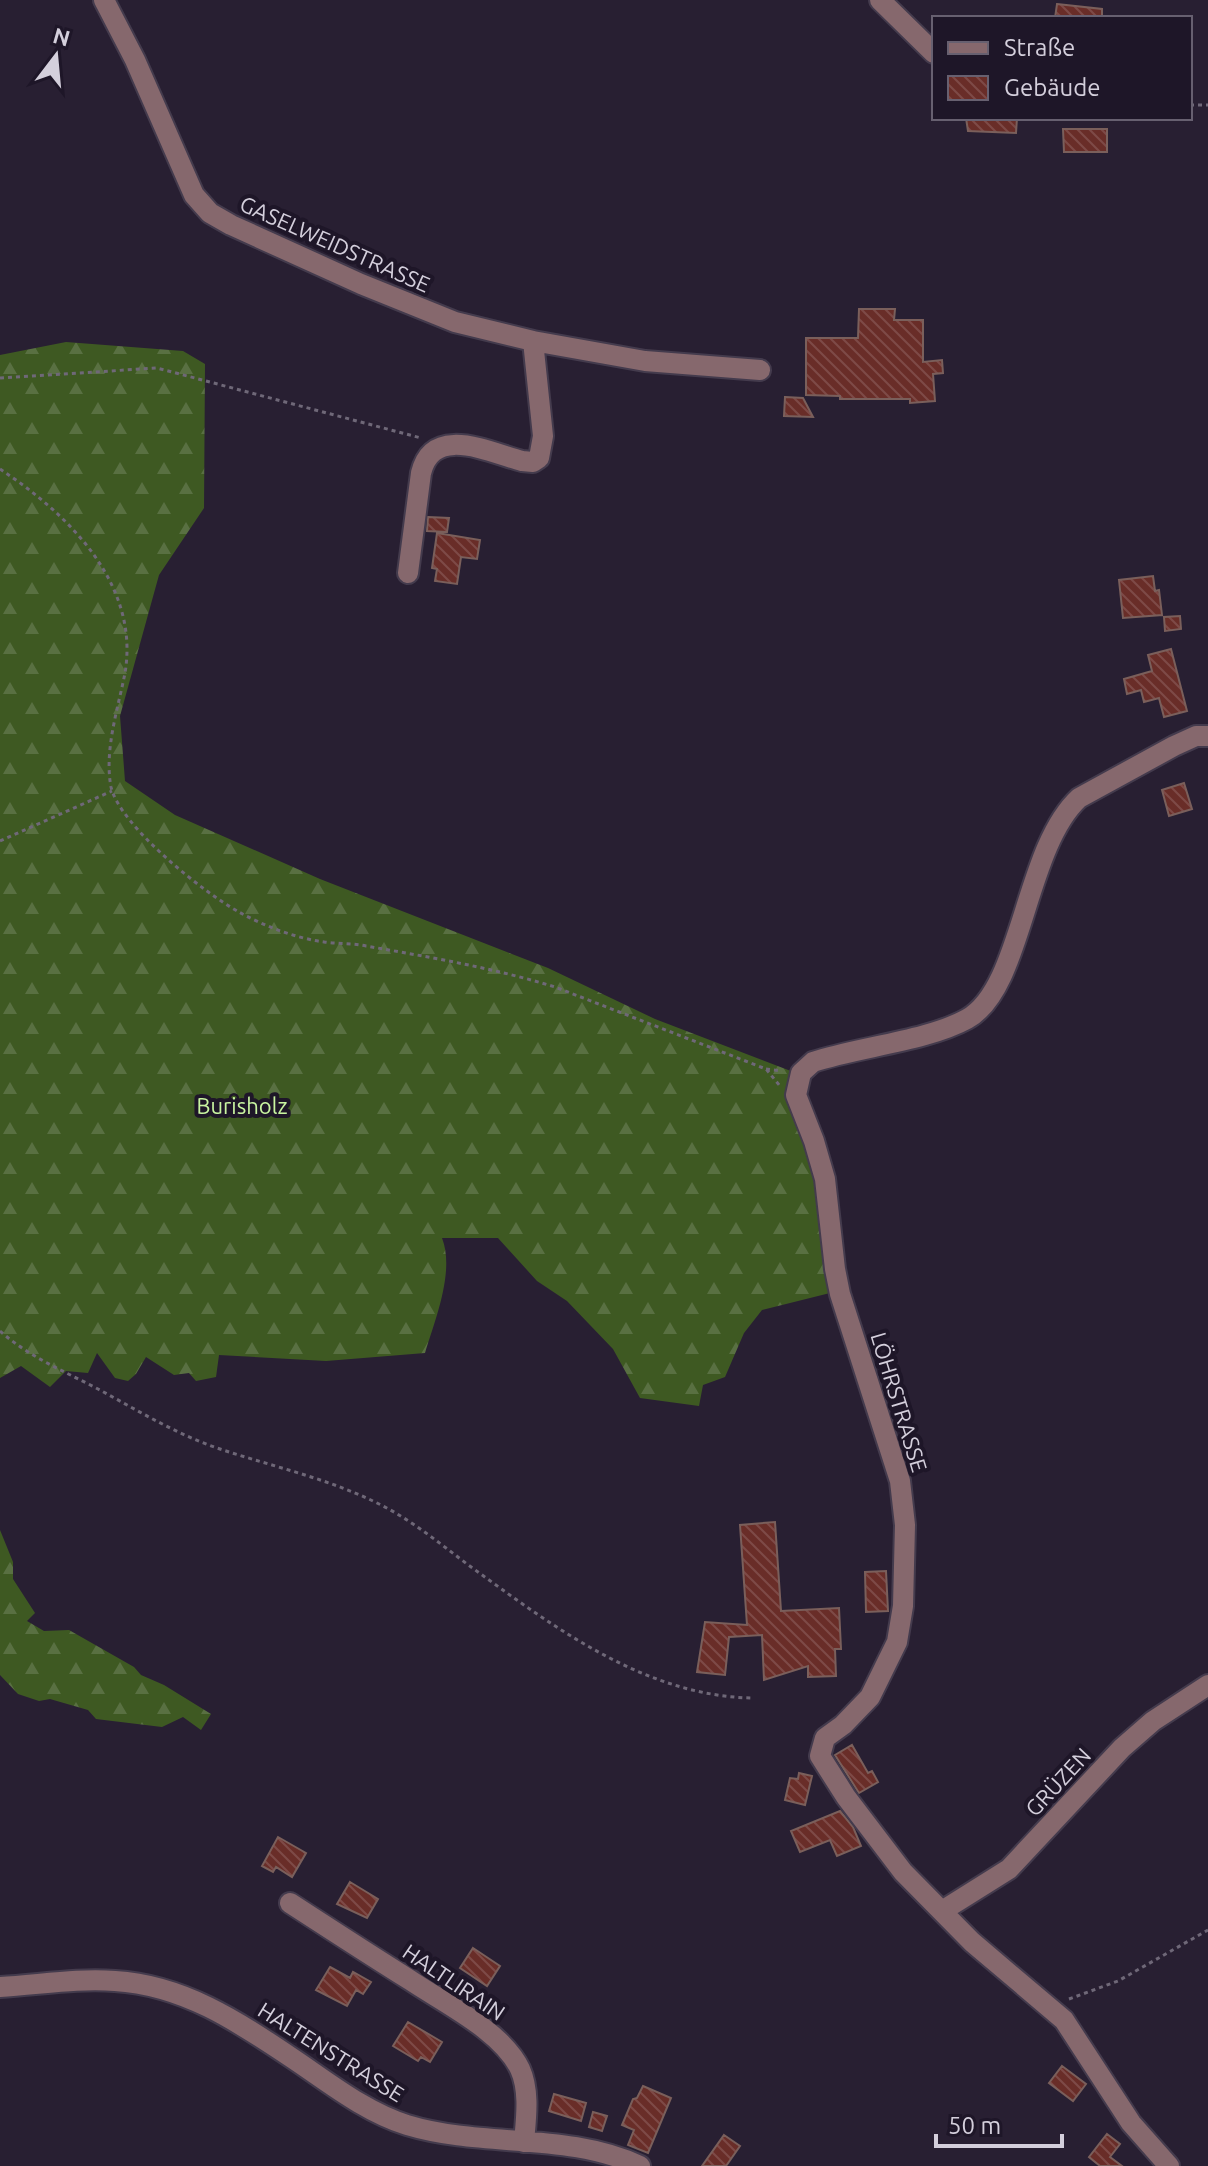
<svg xmlns="http://www.w3.org/2000/svg" width="1208" height="2166" viewBox="0 0 1208 2166" font-family="Ubuntu,sans-serif">
<style>
.forest{fill:url(#forest-firs)}
.building{fill:url(#building-back-hatch);stroke:#7a5f5b;stroke-width:2}
.lines{fill:none;stroke-linecap:round;stroke-linejoin:round}
.minor-casing{stroke:#443b4d;stroke-width:24}
.path{stroke:#6f6878;stroke-width:3;stroke-dasharray:4 4;stroke-linecap:butt}
.minor{stroke:#86686d;stroke-width:20}
.labels{text-anchor:middle;stroke-width:8;stroke-linejoin:round;paint-order:stroke}
.street-label{font-size:22px;fill:#d4cfdc;stroke:#1e1628}
.park-label{font-size:22px;fill:#c9f5a1;stroke:#1e1628}
</style>
<defs>
<pattern id="forest-firs" width="22" height="20" patternUnits="userSpaceOnUse" patternTransform="scale(2)"><rect width="22" height="20" fill="#3e5922"/><path d="M5 1l3.5 6h-7zM16 11l3.5 6h-7z" fill="#597042"/></pattern>
<pattern id="building-back-hatch" width="6" height="6" patternUnits="userSpaceOnUse" patternTransform="scale(2)"><rect width="6" height="6" fill="#692d28"/><path d="M-1 5l2 2M0 0l6 6M5-1l2 2" fill="none" stroke="#7e4a47"/></pattern>
</defs>
<rect width="100%" height="100%" fill="#281f32"/>
<path class="forest" d="M66,342L183,351L205,364L204,508L159,575L120,716L125,781L175,815L320,879L548,968L655,1019L796,1073L812,1138L830,1293L762,1310L744,1333L725,1377L703,1385L699,1406L640,1398L613,1349L567,1301L537,1281L498,1238H442C455,1271 435,1320 425,1353L326,1361L219,1355L216,1377L196,1381L189,1373L174,1375L146,1357L136,1374L128,1381L115,1378L97,1353L88,1373L66,1371L50,1387L21,1366L0,1378V355Z
M0,1530L13,1562V1579L35,1613L27,1621L44,1631L69,1630L134,1667L141,1675L164,1685L211,1714L201,1730L183,1717L162,1727L96,1719L88,1710L50,1699L39,1701L18,1694L0,1675Z"/>
<path class="building" d="M1057,4L1102,9V18H1055Z
M966,118H1017L1016,133L968,131Z
M1063,129H1107V152H1064Z
M859,309H895L894,320H923V362L942,360L943,373L933,374L935,401L910,403V399H840V396L806,395V338H858Z
M785,397L803,398L813,417L784,416Z
M428,517L449,518L447,532L427,531Z
M437,533L480,540L477,559L461,557L457,584L435,581L437,569L432,568Z
M1153,576L1155,591L1159,590L1162,615L1123,618L1119,580Z
M1180,616L1181,629L1165,631L1164,617Z
M1171,649L1187,711L1164,717L1159,698L1144,702L1141,690L1127,694L1124,679L1152,671L1148,655Z
M1184,783L1192,809L1169,816L1162,790Z
M775,1522L781,1611L839,1608L841,1649H835L836,1676L808,1677V1666L764,1680L762,1635L729,1637L725,1675L697,1672L705,1622L747,1625L740,1525Z
M886,1571L888,1611L866,1612L865,1572Z
M852,1745L868,1773L872,1771L878,1782L859,1793L835,1755Z
M799,1773L812,1776L805,1805L785,1800L790,1778L798,1779Z
M840,1811L853,1827L861,1846L837,1856L830,1840L800,1852L791,1831Z
M278,1837L306,1853L292,1877L276,1867L273,1872L262,1866Z
M350,1882L378,1899L367,1918L337,1904Z
M473,1948L500,1966L487,1986L460,1968Z
M330,1967L350,1978L353,1972L371,1982L363,1994L356,1990L347,2006L316,1990Z
M408,2022L442,2042L430,2062L421,2057L418,2061L393,2046Z
M1062,2066L1086,2084L1073,2101L1049,2083Z
M643,2086L671,2098L648,2153L628,2145L634,2130L622,2125L633,2099L637,2098Z
M554,2094L586,2103L581,2121L549,2111Z
M593,2112L607,2116L602,2131L589,2127Z
M1107,2134L1120,2144L1110,2157L1122,2166H1100L1089,2157Z
M724,2135L740,2146L726,2166H702Z"/>
<g class="lines">
<defs>
<path id="minor" d="M104,0L135,60L194,195L210,213L231,225L361,284L455,322L533,341L543,436L539,458L533,462L522,461C488,452 433,424 421,473L408,573
M880,0L934,53
M533,341L645,361L760,370
M290,1903C330,1929 370,1955 410,1980C444,2003 502,2031 520,2069C530,2091 526,2119 524,2142
M942,1911L1009,1869L1122,1748L1153,1721L1208,1685
M0,1987C38,1985 77,1978 115,1981C183,1985 237,2021 292,2058C328,2082 365,2112 407,2125C483,2148 567,2132 640,2166
M1169,2166L1131,2123L1064,2020L972,1942L903,1872L846,1797L820,1756L825,1738L843,1725L870,1697L897,1642L903,1606L905,1525L900,1481L840,1294L835,1269L825,1179L814,1141L796,1095L801,1073L813,1062C858,1047 927,1041 967,1019C1023,988 1024,849 1079,798L1174,746L1196,736H1208"/>
</defs>
<use href="#minor" class="minor-casing"/>
<path class="path" d="M1190,105H1208
M0,378L157,368L421,438
M0,469C68,514 140,584 125,673C118,709 104,750 111,787C120,826 204,893 239,912C264,926 295,938 324,942C338,944 352,943 366,946C429,957 494,968 555,987L766,1069L780,1086
M0,841L112,791
M766,1069L782,1071
M0,1331C29,1357 64,1371 98,1389C137,1410 176,1434 217,1448C270,1466 327,1478 377,1503C410,1519 438,1542 467,1564C551,1625 644,1696 752,1698
M1069,1999L1118,1981L1208,1930"/>
<use href="#minor" class="minor"/>
</g>
<g class="labels">
<g class="street-label">
<text transform="translate(335 244) rotate(24)" y="8">GASELWEIDSTRASSE</text>
<text transform="translate(899 1402) rotate(73)" y="8">LÖHRSTRASSE</text>
<text transform="translate(1058 1782) rotate(-47)" y="8">GRÜZEN</text>
<text transform="translate(454 1982) rotate(34)" y="8">HALTLIRAIN</text>
<text transform="translate(331 2052) rotate(32)" y="8">HALTENSTRASSE</text>
</g>
<g class="park-label">
<text x="242" y="1114">Burisholz</text>
</g>
</g>
<rect x="932" y="16" width="260" height="104" fill="#1e1628" stroke="#676070" stroke-width="2"/>
<rect x="948" y="42" width="40" height="12" fill="#86686d" stroke="#676070" stroke-width="2"/>
<text x="1004" y="56" font-size="24" fill="#d4cfdc">Straße</text>
<rect x="948" y="76" width="40" height="24" fill="url(#building-back-hatch)" stroke="#676070" stroke-width="2"/>
<text x="1004" y="96" font-size="24" fill="#d4cfdc">Gebäude</text>
<g transform="translate(56 56) rotate(16)" stroke="#1e1628" stroke-width="6" paint-order="stroke">
<path d="M0-6L14 30L0 20L-14 30Z" fill="#d4cfdc"/>
<text y="-12" font-size="22" font-weight="bold" text-anchor="middle" fill="#d4cfdc">N</text>
</g>
<path d="M936 2134v12h126v-12" fill="none" stroke="#d4cfdc" stroke-width="4"/>
<text x="948" y="2134" font-size="24" fill="#d4cfdc" stroke="#1e1628" stroke-width="6" paint-order="stroke">50 m</text>
</svg>
